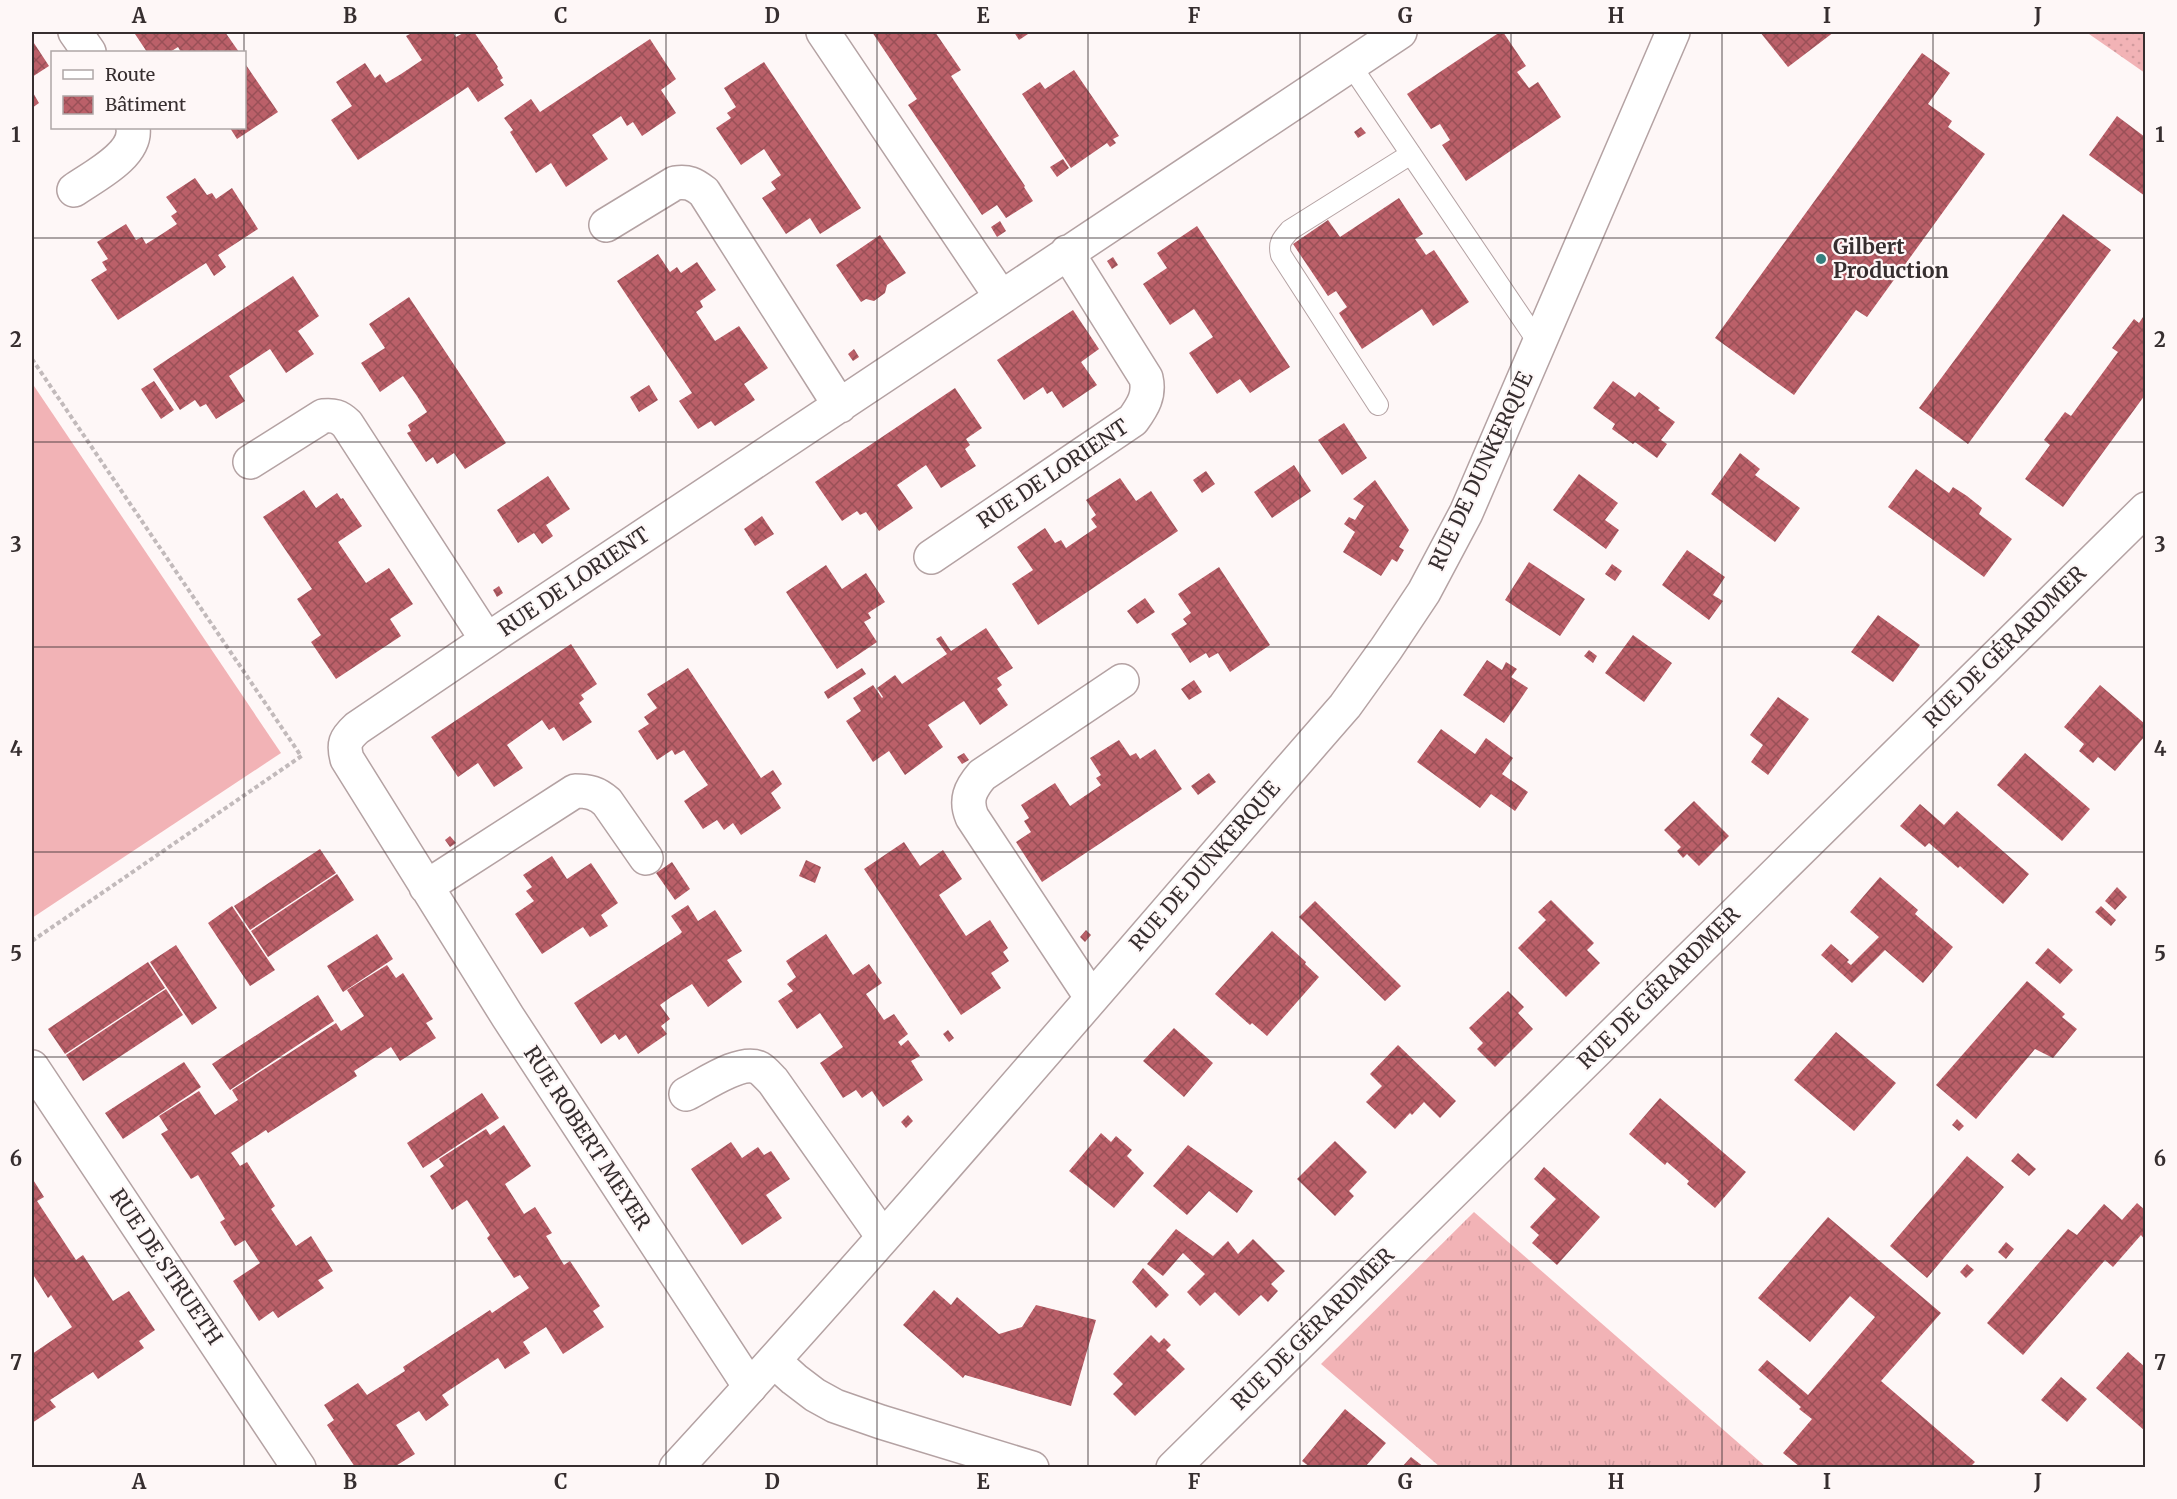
<svg xmlns="http://www.w3.org/2000/svg" width="2177" height="1499" viewBox="0 0 2177 1499" font-family="Merriweather,serif">
<style>
.grass{fill:url(#grass-tufts)}
.park{fill:url(#park-dots)}
.garden{fill:#f2b3b6}
.building{fill:url(#building-cross-hatch)}
.lines{fill:none;stroke-linecap:round;stroke-linejoin:round}
.service-casing{stroke:#b4a2a3;stroke-width:22}
.minor-casing{stroke:#b4a2a3;stroke-width:36}
.tertiary-casing{stroke:#b4a2a3;stroke-width:36}
.path{stroke:#c2babb;stroke-width:4;stroke-dasharray:4.5 3;stroke-linecap:butt}
.service{stroke:#fff;stroke-width:20}
.minor{stroke:#fff;stroke-width:33}
.tertiary{stroke:#fff;stroke-width:33}
.grid{fill:none;stroke:#362e2f;stroke-width:1.5;stroke-opacity:0.55}
.poi-dot{fill:#367f7e;stroke:#fef7f7;stroke-width:2}
.labels{text-anchor:middle;stroke-width:4.5;stroke-linejoin:round;paint-order:stroke}
.poi-label{font-size:21px;font-weight:bold;fill:#362e2f;stroke:#fef7f7;text-anchor:start}
.street-label{font-size:21px;fill:#362e2f;stroke:#fef7f7}
.neatline{fill:none;stroke:#362e2f;stroke-width:2}
.grid-label{font-size:20px;text-anchor:middle;font-weight:bold;fill:#362e2f}
</style>
<defs>
<pattern id="grass-tufts" width="24" height="20" patternUnits="userSpaceOnUse" patternTransform="scale(1.5)"><rect width="24" height="20" fill="#f2b3b6"/><path d="M3 7l-1-3M5 7V3M7 7l1-3M15 17l-1-3M17 17v-4M19 17l1-3" fill="none" stroke="#d09a9d"/></pattern>
<pattern id="park-dots" width="8" height="8" patternUnits="userSpaceOnUse" patternTransform="scale(1.5)"><rect width="8" height="8" fill="#f2b3b6"/><path d="M2 2h.1M6 6h.1" fill="none" stroke="#d09a9d" stroke-width="1.8" stroke-linecap="round"/></pattern>
<pattern id="building-cross-hatch" width="8" height="8" patternUnits="userSpaceOnUse" patternTransform="scale(1.5)"><rect width="8" height="8" fill="#bb6069"/><path d="M0 0l8 8M0 8l8-8" fill="none" stroke="#995057"/></pattern>
</defs>
<rect width="100%" height="100%" fill="#fef7f7"/>
<path class="grass" d="M1474,1212L1766,1467H1440L1321,1364Z"/>
<path class="park" d="M2087,32H2145V73L2089,34Z"/>
<path class="garden" d="M32,383L281,753L32,918Z"/>
<path class="building" d="M140,32H225L239,52H181L178,47L170,52H147L135,34Z
M414,32H452L456,37L465,32H474L498,67L497,68L503,78L500,80L504,85L478,102L468,87L358,160L331,120L352,106L336,82L365,63L375,78L380,74L386,83L401,74L422,60L406,36Z
M872,32H935L961,70L951,76L1025,186L1024,187L1033,201L1006,218L997,205L982,215L908,105L917,99Z
M1014,32H1031L1019,40Z
M1500,32H1503L1526,66L1517,72L1529,88L1538,82L1561,117L1466,181L1442,145L1450,140L1440,124L1431,129L1407,94Z
M1760,32H1834L1788,67Z
M650,39L676,79L661,90L676,113L642,136L633,122L627,126L621,116L592,135L608,159L566,187L551,163L536,173L510,132L513,130L504,118L531,99L540,112Z
M32,40L49,66L32,77Z
M1922,53L1950,73L1928,104L1952,121L1948,127L1985,154L1867,317L1856,310L1794,395L1715,338Z
M244,62L278,112L237,139L230,128H244Z
M764,62L861,208L820,234L810,218L786,234L762,198L776,189L771,182L781,175L764,149L741,165L716,128L731,118L727,113L736,107L724,88Z
M1074,70L1119,136L1113,139L1116,143L1110,147L1107,143L1071,168L1022,94L1040,82L1045,89Z
M32,91L39,103L32,108Z
M2117,116L2145,137V196L2089,155Z
M1361,127L1366,133L1358,138L1354,132Z
M1063,159L1069,168L1057,177L1050,167Z
M195,178L207,195L212,193L216,199L232,188L258,229L218,255L226,267L214,276L206,263L118,320L91,280L107,270L102,262L108,259L97,242L126,224L136,240L142,237L146,244L162,234L177,224L171,216L177,212L166,197Z
M1399,198L1423,234L1415,239L1426,255L1434,250L1469,302L1433,326L1422,309L1362,349L1339,313L1347,307L1336,291L1328,296L1293,244L1328,220L1340,237Z
M2063,214L2111,250L1968,444L1919,408Z
M1000,221L1006,231L997,237L991,227Z
M1197,226L1290,367L1250,393L1240,379L1217,394L1189,353L1213,337L1194,309L1170,325L1143,284L1167,268L1157,253Z
M880,235L906,273L887,285L885,293L874,301L866,299L861,302L836,265Z
M658,254L670,272L677,267L681,273L697,262L716,290L700,301L703,307L696,312L715,341L739,326L768,368L744,384L755,400L715,426L711,421L698,429L679,401L692,393L617,281Z
M1113,257L1118,265L1112,269L1107,261Z
M293,276L319,316L298,331L314,354L286,373L270,349L229,376L245,401L216,419L206,404L200,407L195,400L180,410L153,369Z
M409,297L506,443L465,469L454,453L437,464L433,457L426,462L407,433L411,431L408,425L427,412L417,396L403,376L380,392L361,363L385,348L369,324Z
M1073,310L1099,349L1081,362L1097,385L1063,408L1052,391L1047,394L1043,387L1024,400L997,360Z
M2145,314V395L2063,507L2025,479L2050,445L2044,440L2065,412L2071,416L2118,352L2112,348L2134,319L2139,323Z
M854,349L859,357L853,361L848,354Z
M154,381L174,410L161,419L141,389Z
M1613,381L1635,397L1639,392L1660,408L1658,410L1675,422L1661,440L1667,444L1657,458L1635,442L1633,444L1612,429L1615,424L1593,408Z
M649,385L658,400L639,412L630,397Z
M955,388L982,428L966,439L970,445L965,449L976,466L941,488L926,465L897,485L913,508L879,531L866,512L860,515L857,511L842,521L815,482Z
M1344,423L1367,458L1342,475L1318,440Z
M1740,453L1760,469L1755,475L1800,508L1775,542L1711,494Z
M1294,465L1311,491L1272,518L1254,492Z
M1916,469L1949,493L1953,487L1967,496L1982,508L1979,514L2012,539L1984,577L1888,507Z
M1206,471L1215,484L1202,493L1193,480Z
M1579,474L1618,503L1605,520L1619,530L1606,549L1553,510Z
M548,476L570,509L546,525L553,536L542,544L534,533L518,543L497,510Z
M1120,478L1136,501L1151,491L1178,531L1038,625L1012,584L1033,570L1017,547L1045,528L1055,543L1061,540L1066,548L1097,527L1091,519L1096,515L1086,500Z
M1375,480L1409,530L1399,547L1404,550L1397,562L1392,559L1381,576L1343,552L1355,532L1344,524L1349,517L1355,520L1364,506L1353,499Z
M304,490L316,508L337,493L341,499L343,498L362,526L338,542L366,583L389,568L413,604L390,619L401,636L336,679L311,642L321,635L297,599L312,589L263,517Z
M762,516L774,534L755,546L744,529Z
M1687,550L1725,577L1713,595L1723,601L1709,620L1662,585Z
M1529,562L1585,599L1560,636L1505,600Z
M1612,564L1622,571L1615,581L1605,574Z
M826,565L842,589L866,573L885,602L868,613L871,618L864,622L877,642L837,669L786,592Z
M1219,567L1270,645L1230,672L1218,653L1209,658L1206,653L1190,663L1171,634L1187,624L1183,619L1191,613L1178,594Z
M499,586L503,593L497,597L493,590Z
M1145,598L1155,612L1137,624L1127,611Z
M1878,615L1920,645L1893,682L1851,652Z
M986,628L1013,668L997,678L1002,685L997,689L1008,705L980,725L964,701L928,725L943,747L905,775L889,751L873,762L846,721L861,711L853,698L873,685L882,698L883,697L877,688L895,675L902,684L947,654L936,639L941,636L951,651Z
M1633,635L1672,663L1644,702L1605,673Z
M571,644L597,684L581,695L584,699L579,703L592,722L563,741L554,727L549,730L542,720L507,745L523,768L494,787L478,763L458,777L431,737Z
M1589,650L1597,656L1593,663L1584,656Z
M1487,660L1502,670L1506,662L1517,669L1511,677L1528,688L1504,723L1463,695Z
M688,668L761,778L773,770L782,784L771,793L781,808L741,835L733,823L724,830L717,820L703,829L684,801L708,785L694,765L684,750L675,755L672,750L657,760L638,731L649,724L644,717L657,708L647,694Z
M862,668L866,674L828,699L824,692Z
M1194,680L1202,692L1189,700L1181,689Z
M2100,685L2145,724V736L2115,771L2098,757L2093,763L2079,751L2084,744L2064,727Z
M1778,697L1809,719L1768,775L1751,762L1763,745L1750,735Z
M1441,729L1475,754L1486,738L1513,758L1502,774L1528,792L1515,811L1491,794L1480,808L1417,762Z
M1119,740L1130,756L1136,753L1140,759L1155,749L1182,789L1042,882L1016,842L1031,832L1024,821L1029,818L1021,805L1055,783L1070,806L1101,785L1096,778L1101,775L1090,758Z
M964,753L969,760L962,764L957,757Z
M2025,753L2090,809L2062,841L1997,785Z
M1209,773L1216,782L1198,795L1191,786Z
M1694,801L1729,836L1699,866L1687,854L1683,858L1677,851L1681,847L1664,830Z
M1920,804L1944,825L1957,811L2029,874L2003,904L1960,866L1958,868L1929,843L1925,847L1900,826Z
M450,836L456,843L450,847L445,840Z
M904,842L920,866L943,850L962,879L939,895L960,927L966,936L990,920L1008,948L1003,952L1009,961L991,973L1001,988L961,1015L864,869Z
M320,849L336,873L250,930L234,906Z
M552,856L567,879L591,863L618,903L601,915L608,926L590,937L583,927L542,954L515,914L534,901L526,891L532,887L523,875Z
M806,860L821,867L815,883L799,876Z
M672,862L690,889L675,900L656,873Z
M337,874L354,900L268,957L251,931Z
M1880,877L1918,910L1915,914L1953,947L1923,983L1885,950L1852,983L1821,955L1831,944L1849,960L1847,962L1851,965L1879,937L1850,912Z
M2117,887L2127,897L2115,910L2105,901Z
M1551,900L1594,943L1587,950L1600,963L1566,997L1518,948L1546,920L1538,912Z
M1315,901L1401,986L1385,1001L1299,917Z
M688,905L698,921L715,910L742,951L727,960L742,982L708,1007L692,984L671,997L660,1005L670,1019L661,1026L667,1034L638,1054L626,1035L619,1040L615,1034L601,1044L574,1003L680,934L682,932L671,916Z
M232,906L275,970L250,986L208,923Z
M2101,906L2116,920L2111,926L2095,912Z
M1086,930L1091,935L1085,942L1080,937Z
M1272,931L1306,962L1305,964L1319,977L1267,1036L1252,1023L1250,1025L1215,994Z
M377,934L393,959L343,992L327,966Z
M826,934L853,975L869,964L882,983L866,994L884,1020L894,1014L908,1034L898,1042L901,1046L908,1040L920,1056L911,1061L923,1080L883,1107L872,1091L862,1098L856,1090L843,1098L820,1063L843,1047L820,1013L797,1029L778,1001L793,991L787,984L796,977L786,961Z
M176,945L217,1008L192,1025L150,962Z
M2048,948L2073,970L2060,984L2035,963Z
M148,962L165,988L65,1054L48,1029Z
M387,965L396,978L403,973L433,1019L426,1023L436,1038L400,1061L391,1047L354,1071L357,1076L268,1133L266,1130L231,1153L240,1166L247,1162L275,1206L271,1209L296,1246L311,1236L333,1271L318,1280L324,1288L278,1318L273,1311L259,1321L233,1281L260,1263L245,1240L235,1246L220,1222L225,1219L198,1175L191,1179L161,1134L168,1130L159,1116L199,1091L215,1115L238,1100L232,1090L336,1023L341,1031L364,1016L347,990Z
M2027,981L2065,1014L2062,1017L2077,1029L2053,1058L2035,1049L1976,1119L1936,1085Z
M166,989L183,1015L83,1081L66,1055Z
M1508,991L1524,1007L1518,1013L1533,1029L1495,1067L1477,1049L1483,1043L1469,1028Z
M318,995L334,1021L230,1090L212,1064Z
M1174,1028L1213,1063L1184,1097L1143,1061Z
M948,1030L954,1038L949,1042L943,1034Z
M1836,1032L1896,1083L1854,1131L1794,1080Z
M1398,1045L1456,1101L1440,1118L1424,1102L1412,1115L1410,1113L1395,1129L1366,1102L1382,1086L1370,1074Z
M184,1062L201,1087L123,1139L105,1113Z
M482,1093L499,1118L423,1168L407,1143Z
M1660,1098L1746,1172L1715,1208L1687,1184L1689,1181L1667,1162L1665,1165L1629,1134Z
M908,1115L913,1121L906,1128L901,1122Z
M1957,1119L1964,1126L1959,1131L1952,1125Z
M504,1125L531,1166L505,1184L524,1214L535,1207L552,1233L546,1236L564,1265L570,1261L600,1306L593,1311L604,1327L563,1354L546,1327L523,1342L530,1353L505,1369L498,1358L442,1395L449,1405L426,1421L419,1411L396,1425L415,1454L394,1467H365L364,1465L355,1467L327,1425L334,1420L324,1405L358,1383L367,1395L405,1371L403,1367L490,1310L492,1313L529,1288L520,1275L514,1278L487,1238L490,1235L467,1200L452,1210L430,1176L444,1166L439,1159L486,1129L490,1135Z
M1101,1133L1111,1142L1116,1136L1132,1150L1127,1156L1144,1173L1114,1208L1069,1171Z
M1335,1141L1367,1172L1349,1191L1354,1196L1335,1216L1297,1179Z
M731,1142L742,1158L758,1147L764,1155L771,1151L790,1179L766,1195L782,1218L742,1245L691,1169Z
M1188,1145L1253,1191L1237,1213L1209,1191L1187,1215L1153,1186Z
M2018,1153L2036,1169L2029,1176L2011,1161Z
M1967,1156L2004,1187L1927,1278L1890,1246Z
M1544,1167L1600,1217L1557,1265L1532,1243L1539,1235L1530,1227L1556,1199L1534,1179Z
M32,1178L44,1197L37,1201L76,1260L83,1255L113,1301L129,1291L155,1330L139,1341L144,1348L98,1379L93,1372L50,1400L56,1407L32,1423V1354L72,1327L51,1295L48,1298L32,1273Z
M2137,1203L2145,1210V1240L2141,1235L2113,1267L2105,1260L2023,1355L1987,1323L2068,1229L2077,1235L2104,1204L2122,1220Z
M1828,1217L1941,1313L1881,1381L1975,1462L1970,1467H1800L1783,1453L1812,1419L1799,1409L1801,1407L1758,1370L1767,1360L1808,1395L1875,1317L1850,1296L1810,1342L1758,1298Z
M1176,1229L1213,1256L1228,1241L1238,1254L1253,1239L1285,1271L1271,1284L1278,1291L1268,1302L1261,1295L1239,1316L1215,1292L1200,1306L1187,1292L1205,1274L1183,1253L1163,1276L1147,1264Z
M2006,1242L2014,1249L2006,1259L1998,1252Z
M1967,1264L1974,1270L1966,1278L1960,1272Z
M1143,1268L1169,1295L1156,1308L1132,1282Z
M934,1290L951,1305L957,1297L999,1334L1022,1327L1036,1305L1096,1320L1071,1406L965,1375L963,1378L903,1325Z
M1151,1335L1159,1343L1164,1338L1171,1345L1166,1350L1185,1369L1135,1416L1113,1394L1123,1384L1113,1374Z
M2128,1352L2145,1367V1431L2096,1388Z
M2061,1377L2087,1399L2067,1422L2041,1400Z
M1345,1409L1386,1443L1365,1467H1310L1302,1461Z
M1411,1457L1424,1467H1402Z"/>
<g class="lines">
<defs>
<path id="service" d="M1350,64L1540,345
M1378,405L1281,255C1278,243 1282,239 1290,230L1411,154"/>
<path id="minor" d="M75,32L89,52
M823,32L1001,297
M74,190C94,176 137,155 133,128
M606,225L675,183C688,181 694,184 704,192L840,406
M250,462L323,416C333,415 339,416 347,424L487,640
M931,557L1133,420C1143,406 1150,395 1146,378L1067,252
M426,887L575,791C589,791 597,793 607,802L646,858
M1091,997L972,817C965,800 970,789 982,775L1122,681
M32,1067L299,1468
M686,1094C704,1085 741,1059 759,1068C764,1071 769,1077 773,1081L883,1237
M774,1361L794,1379L815,1395L835,1406L881,1422L1032,1468
M750,1387L508,1017L347,759C343,744 345,739 357,728L487,640L1400,32
M1173,1468L2146,509"/>
<path id="tertiary" d="M676,1468C905,1219 1123,960 1345,706L1386,649L1424,592L1466,513L1673,32"/>
</defs>
<use href="#service" class="service-casing"/>
<use href="#minor" class="minor-casing"/>
<use href="#tertiary" class="tertiary-casing"/>
<path class="path" d="M32,359L301,756
M32,941L303,755"/>
<use href="#service" class="service"/>
<use href="#minor" class="minor"/>
<use href="#tertiary" class="tertiary"/>
</g>
<path class="grid" d="M244,32V52M455,32V1468M666,32V1468M877,32V1468M1088,32V1468M1300,32V1468M1511,32V1468M1722,32V1468M1933,32V1468M244,128V1468M32,238H2146M32,442H2146M32,647H2146M32,852H2146M32,1057H2146M32,1261H2146"/>
<circle class="poi-dot" cx="1821" cy="259" r="6"/>
<g class="labels">
<g class="poi-label">
<text x="1833" y="254">Gilbert<tspan x="1833" dy="24">Production</tspan></text>
</g>
<g class="street-label">
<text transform="translate(1481 471) rotate(-65)" y="7">RUE DE DUNKERQUE</text>
<text transform="translate(1053 474) rotate(-34)" y="7">RUE DE LORIENT</text>
<text transform="translate(574 582) rotate(-34)" y="7">RUE DE LORIENT</text>
<text transform="translate(2005 647) rotate(-45)" y="7">RUE DE GÉRARDMER</text>
<text transform="translate(1205 866) rotate(-49)" y="7">RUE DE DUNKERQUE</text>
<text transform="translate(1659 988) rotate(-45)" y="7">RUE DE GÉRARDMER</text>
<text transform="translate(587 1138) rotate(57)" y="7">RUE ROBERT MEYER</text>
<text transform="translate(166 1267) rotate(56)" y="7">RUE DE STRUETH</text>
<text transform="translate(1313 1329) rotate(-45)" y="7">RUE DE GÉRARDMER</text>
</g>
</g>
<rect width="2177" height="1499" fill="none" stroke="#fef7f7" stroke-width="66"/>
<rect x="51" y="51" width="195" height="78" fill="#fef7f7" stroke="#aea7a7" stroke-width="1.5"/>
<rect x="63" y="70" width="30" height="9" fill="#ffffff" stroke="#aea7a7" stroke-width="1.5"/>
<text x="105" y="81" font-size="18" fill="#362e2f">Route</text>
<rect x="63" y="96" width="30" height="18" fill="url(#building-cross-hatch)" stroke="#aea7a7" stroke-width="1.5"/>
<text x="105" y="111" font-size="18" fill="#362e2f">Bâtiment</text>
<rect x="33" y="33" width="2111" height="1433" class="neatline"/>
<g class="grid-label">
<text x="139" y="23">A</text>
<text x="350" y="23">B</text>
<text x="561" y="23">C</text>
<text x="772" y="23">D</text>
<text x="983" y="23">E</text>
<text x="1194" y="23">F</text>
<text x="1405" y="23">G</text>
<text x="1616" y="23">H</text>
<text x="1827" y="23">I</text>
<text x="2038" y="23">J</text>
<text x="16" y="142">1</text>
<text x="2160" y="142">1</text>
<text x="16" y="347">2</text>
<text x="2160" y="347">2</text>
<text x="16" y="552">3</text>
<text x="2160" y="552">3</text>
<text x="16" y="756">4</text>
<text x="2160" y="756">4</text>
<text x="16" y="961">5</text>
<text x="2160" y="961">5</text>
<text x="16" y="1166">6</text>
<text x="2160" y="1166">6</text>
<text x="16" y="1370">7</text>
<text x="2160" y="1370">7</text>
<text x="139" y="1489">A</text>
<text x="350" y="1489">B</text>
<text x="561" y="1489">C</text>
<text x="772" y="1489">D</text>
<text x="983" y="1489">E</text>
<text x="1194" y="1489">F</text>
<text x="1405" y="1489">G</text>
<text x="1616" y="1489">H</text>
<text x="1827" y="1489">I</text>
<text x="2038" y="1489">J</text>
</g>
</svg>
